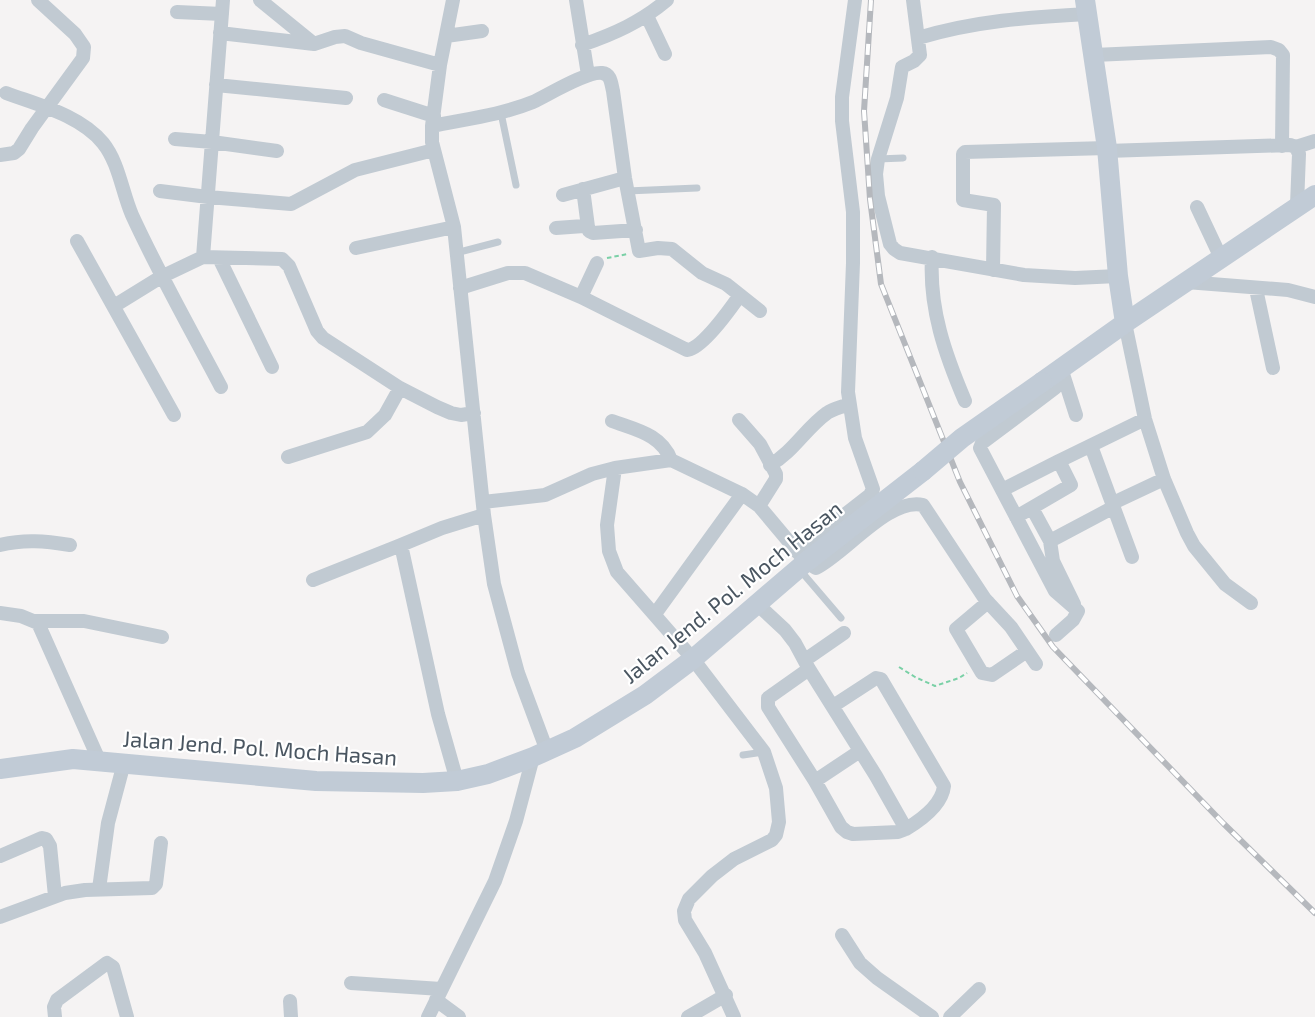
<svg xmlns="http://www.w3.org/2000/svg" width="1315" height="1017" viewBox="0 0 1315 1017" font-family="'Exo 2',sans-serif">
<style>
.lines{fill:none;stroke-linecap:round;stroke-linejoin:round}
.path{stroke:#7ad0a6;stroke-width:2;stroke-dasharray:4.5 3;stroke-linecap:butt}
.lane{stroke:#c1cad2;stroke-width:7}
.street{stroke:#c1cad2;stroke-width:14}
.secondary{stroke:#c1cbd6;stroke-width:20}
.rail-casing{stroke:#b5b8bd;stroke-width:6}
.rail{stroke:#fff;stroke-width:4;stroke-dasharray:11;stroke-linecap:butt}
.secondary-bridge{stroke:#c1cbd6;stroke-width:20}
.labels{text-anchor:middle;stroke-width:4.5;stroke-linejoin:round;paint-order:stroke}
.street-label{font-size:22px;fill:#4a5661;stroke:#fff}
</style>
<rect width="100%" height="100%" fill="#f5f3f3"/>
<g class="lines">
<path class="path" d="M607,258L628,254
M899,667L915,677L935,686L959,678L967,673"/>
<path class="lane" d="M501,113L516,185
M878,159L903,158
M627,191L697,188
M456,253L498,242
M800,570L841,618
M743,755L764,752"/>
<path class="street" d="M260,0L314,44
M453,0L440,65L432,126V142L454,227L484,515L494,584L518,673L547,751
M576,0L588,75
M913,0L920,55L914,61L902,67L897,98L878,159L876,174L878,196L890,244L894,249L900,253L1024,275L1075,278L1118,276
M177,12L222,14
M647,16L665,54
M220,33L314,44L335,37L345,36L361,43L440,65
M446,36L482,31
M918,38C974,21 1030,17 1087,14
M582,45C614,34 641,22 667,0
M1094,55L1271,47L1279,50L1283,55L1282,146
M216,85L346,98
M6,93C38,105 80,115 103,143C119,163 122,192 132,215C159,274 191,330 221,387
M384,100L434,116
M432,126C466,119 501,115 533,102C548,95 587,71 602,73C611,74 611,83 613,91L625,178L639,251L658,248L672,249L702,273L726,284L760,311
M175,139L212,142L277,151
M1296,147L1299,154L1297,205
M1107,151L1290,145L1296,147L1315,141
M0,155L14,153L19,149L32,128L83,58L84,47L75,34L38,0
M583,189L588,227
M160,191L208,197L291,204L355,170L434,150
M563,195L625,178
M1197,207L1221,258
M556,228L584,226L588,227L589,231L593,233L636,230
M77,241L174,415
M356,248L454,227
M203,257L223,0
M932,257C929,309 945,354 965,401
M219,258L272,367
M993,270L994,205L963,200V154L965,152L1107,148
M1186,282L1288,290L1315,297
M460,288L508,273H525L581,297L687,350C702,349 731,308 740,295
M1256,289L1273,368
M581,297L597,263
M114,306L161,277L203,257L282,259L289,266L317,331L323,338L400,388L437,407L451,413L461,415L474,413
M1125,323L1145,419L1164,479L1187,533L1194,546L1225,584L1251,603
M1061,368L1076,415
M1052,375L1056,384L1055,388L982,443L980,448L1055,591L1078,611
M739,420L760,444L776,474V479L759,506
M612,421C636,430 661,434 671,460
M1091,446L1132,557
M288,457L367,432L385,415L400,388
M1059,461L1145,419
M770,465C793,452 806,428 827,413C833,409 842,407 849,404
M615,468L607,525L609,551L617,572L693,659L764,752L776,788L779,822L776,835L772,840L734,859L712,876L689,899L684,911L685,920L705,953L734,1017
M1002,490L1059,461L1071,485L1016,517
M483,502L545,495L592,474L615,468L671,460L742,494L759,506L806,562L816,568C845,554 889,497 923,505L985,599L1011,627L1036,664
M1113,503L1164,479
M1032,508L1050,541
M0,545C24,539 45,541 70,545
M797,552L870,495L873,489L855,438L848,392L853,263V212L842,121V97L855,0
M313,580L401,545
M988,602L956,629L982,673L992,675L1027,651
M757,604L785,630L795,643L809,669L876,776L906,829L898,832L853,834L847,832L841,827L815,781L768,707V698L809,669
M1074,604L1053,561L1050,541L1114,507
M0,613L21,616L38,623L99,760
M655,614L742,494
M35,621H84L162,637
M1056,635L1073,620L1078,611
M805,660L844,633
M833,706L876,678L881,679L944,786C942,805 921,820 906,829
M457,781L438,714L401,545L442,528L484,515
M815,781L860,751
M0,856L42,838L46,839L50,846L55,896
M99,889L108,823L124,763
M0,917L65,893L85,890L152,888L156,884L161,843
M842,935L860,963L877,978L932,1017
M351,983L441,989
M436,1000L459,1017
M290,1001L291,1017
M55,1017L54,1007L57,1000L107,963L113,967L127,1017
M428,1017L495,881L516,821L533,757
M688,1017L726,995
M950,1017L979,989"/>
<path class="secondary" d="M1085,0L1107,148L1118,276L1125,323
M1042,382L1125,323L1315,195
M0,769L73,759L316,781L423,783L457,781L488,774L533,757L575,738L645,695L693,659L806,562L923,471"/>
<defs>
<path id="rail" d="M871,0L864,111L870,199L881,284L960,482L1017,596L1053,647L1224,824L1315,913"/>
</defs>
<use href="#rail" class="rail-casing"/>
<use href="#rail" class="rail"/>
<path class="secondary-bridge" d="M923,471L962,438L1042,382"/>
</g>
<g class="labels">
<g class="street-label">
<text transform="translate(732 592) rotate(-39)" y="8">Jalan Jend. Pol. Moch Hasan</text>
<text transform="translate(260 748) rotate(4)" y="8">Jalan Jend. Pol. Moch Hasan</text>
</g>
</g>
</svg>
